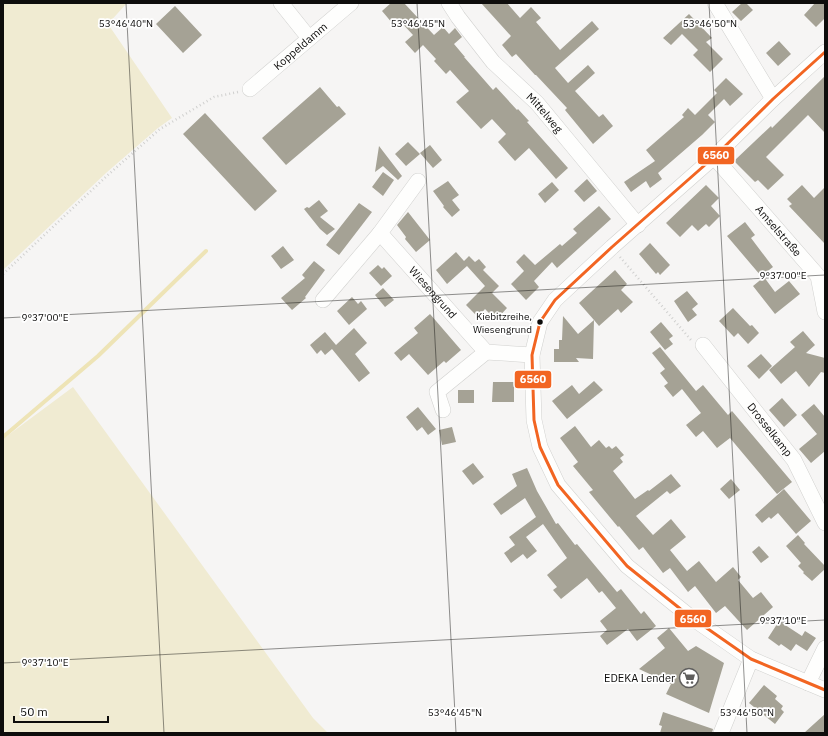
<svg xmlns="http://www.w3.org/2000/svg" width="828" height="736" viewBox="0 0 828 736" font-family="'IBM Plex Sans',sans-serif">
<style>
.green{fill:#f0ebd2}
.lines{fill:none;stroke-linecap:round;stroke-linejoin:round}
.stream{stroke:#eee4b6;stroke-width:4}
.building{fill:#a5a295}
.minor-casing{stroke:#d1d1cf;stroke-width:16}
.path{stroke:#d0d0cf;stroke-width:2.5;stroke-dasharray:1 3;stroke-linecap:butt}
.minor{stroke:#fefefd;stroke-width:15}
.bus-1-casing{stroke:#fff;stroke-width:6}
.bus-1{stroke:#f26522;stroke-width:3}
.ticks{fill:none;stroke:#0e0d0c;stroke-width:1;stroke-opacity:0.45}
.bus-dot{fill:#0e0d0c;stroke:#fff;stroke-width:1.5}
.labels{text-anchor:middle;stroke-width:3.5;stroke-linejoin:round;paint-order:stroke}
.bus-label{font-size:10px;fill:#0e0d0c;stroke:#fff;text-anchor:end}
.street-label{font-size:11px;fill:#0e0d0c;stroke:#fff}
.poi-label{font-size:11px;fill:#0e0d0c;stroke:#fff;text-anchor:end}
.ticks-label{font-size:10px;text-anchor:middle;fill:#0e0d0c;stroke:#fff;stroke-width:3.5;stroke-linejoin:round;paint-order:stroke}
.line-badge{stroke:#fff;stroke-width:1.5}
.badge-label{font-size:11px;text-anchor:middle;font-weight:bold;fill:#fff}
</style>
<rect width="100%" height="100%" fill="#f6f5f4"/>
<path class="green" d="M3,3H127L108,24L172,118L158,128L106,173L3,270Z
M73,387L313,718L328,733H3V439Z"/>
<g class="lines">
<path class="stream" d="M3,437L98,356L206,251"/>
</g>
<path class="building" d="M391,3H404L434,35L443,27L449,34L455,28L462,37L454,44L465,57H464L493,90L496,87L517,110L518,109L529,121L527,122L568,168L556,179L529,148L515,161L498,142L506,134L492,119L481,129L456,102L469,91L450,70L446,74L434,61L436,59L423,45L415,53L405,42L413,35L399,20L393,24L382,11Z
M481,3H507L520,18L531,7L541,18L536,22L560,50L592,21L599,29L555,68L568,83L588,65L595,73L575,91L599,117L603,114L613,126L593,144L565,110L567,108L536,75H535L516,54L512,57L502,45L511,36Z
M742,3H746L753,10L741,21L732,12Z
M815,3H825V18L816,27L804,15Z
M175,6L202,35L183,53L156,24Z
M689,14L712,38L706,42L723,59L710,72L693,55L698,50L682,34L671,45L663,38Z
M779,41L791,54L778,66L766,53Z
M825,76V133L808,115L766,157L784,175L768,190L758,180L755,182L734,161L771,126L772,128Z
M726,78L743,94L730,106L724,99L708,115L715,122L702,135L658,173L662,179L650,188L646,181L631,192L624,182L655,161L646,150L684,117L682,115L688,108L695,115L717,93L714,90Z
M320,87L337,107L339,106L346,114L286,165L262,138Z
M205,113L277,191L255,211L183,134Z
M408,142L420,154L406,166L395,154Z
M430,145L442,160L433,168L420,153Z
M379,146L402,176L398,180L383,166L375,172Z
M383,172L394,180L383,196L372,187Z
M587,179L597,191L584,202L574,191Z
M448,181L459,195L452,200L460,210L452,217L443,207L444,206L433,191Z
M552,182L559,190L545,203L538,194Z
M706,185L719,198L711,206L720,216L709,227L706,224L698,231L692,225L680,237L666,223Z
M802,185L814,198L825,187V244L789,206L792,204L787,199Z
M319,200L328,211L320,217L335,229L327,235L320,229L304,209L307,207L309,208Z
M359,203L372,212L339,255L326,245Z
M599,206L611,219L557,268L552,262L534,281L539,287L526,300L511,284L524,271L516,262L524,254L535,265L560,244L562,246L577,233L573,229Z
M408,212L430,240L416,252L405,239L406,237L397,225Z
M745,222L755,235L751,238L773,267L761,276L727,236Z
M650,243L670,265L660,275L658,272L656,274L639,254Z
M283,246L294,260L281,269L271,256Z
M456,252L464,261L469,256L475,262L479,259L486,267L483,270L499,286L492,293L507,308L496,320L485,309L478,317L466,305L485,286L467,266L447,284L436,270Z
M314,261L325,270L305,297L306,298L292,310L281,298L305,278L302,275Z
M378,265L382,269L384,267L392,276L381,286L369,273Z
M615,270L627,284L621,290L633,302L621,313L618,309L599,326L594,320L593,359L576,358L579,362H554V349H559V340H562L563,316L578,334L594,320L579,303Z
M764,277L775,292L789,281L800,294L775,314L753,286Z
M383,288L394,300L385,307L375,295Z
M687,291L698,304L692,309L697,315L688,322L674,301Z
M352,297L358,304L361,301L367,309L349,325L337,311Z
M733,308L750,326L752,325L759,333L748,344L738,333L734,337L719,321Z
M430,314L461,350L446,363L444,361L428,375L409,354L401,361L394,353L418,333L414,328Z
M661,322L673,336L669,339L673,344L665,350L650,332Z
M354,328L367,343L355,354L370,373L359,382L332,349L325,355L321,350L317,354L310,345L325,332L336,345Z
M803,331L815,345L806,353L825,358V373L821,372L809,387L796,371L781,384L769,370L795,347L790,342Z
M660,347L696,391L703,385L728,415L732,411L792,482L777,494L730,438L717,448L703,431L696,437L686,425L701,413L682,389L673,397L664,386L668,383L660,373L665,369L652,353Z
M761,354L772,366L759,379L747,366Z
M594,381L603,390L567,419L552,401L572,385L579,394Z
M493,382H514V402H492Z
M458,390H474V403H458Z
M782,398L797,415L784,427L769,410Z
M814,404L825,417V451L811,463L799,449L817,434L801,415Z
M418,407L436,429L428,435L422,427L417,431L406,417Z
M575,426L591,447L599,440L606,448L609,446L612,449L616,446L624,455L620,458L623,462L613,471L635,499L648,490L649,491L671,474L681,486L670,494L667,491L636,516L653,535L671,519L686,537L670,550L687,571L699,561L716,582L733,567L741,577L738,580L753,598L761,592L773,607L747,630L725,606L716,613L695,586L688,592L670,568L663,573L643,547L639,550L619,526L618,527L589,492L593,490L573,466L578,462L560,438Z
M452,427L456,442L442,445L439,430Z
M473,463L484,477L473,485L462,471Z
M527,468L537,491L556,524L558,523L575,545L577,544L617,592L621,589L641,614L644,611L656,626L637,641L628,629L607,645L600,636L607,630L600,621L616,608L602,591L599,593L587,578L561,599L553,590L557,587L547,575L567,558L543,524L526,537L537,551L527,559L523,554L511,563L504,553L515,545L509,537L536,517L525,498L501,515L493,504L517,486L512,474Z
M731,479L740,490L729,499L720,489Z
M784,489L811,521L796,534L778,513L771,519L769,517L762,523L755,515Z
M798,535L805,543L804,544L825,566V569L812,581L803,573L804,572L798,566L801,563L786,546Z
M759,546L769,557L761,563L752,552Z
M779,621L802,636L805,631L816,638L807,651L796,644L791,651L781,644L779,646L768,638Z
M669,628L688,651L696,646L724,663L709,713L666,694L671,684L639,669L665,648L657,638Z
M764,685L777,696L775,699L783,706L781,709L784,712L775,724L749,703Z
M663,712L713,729L712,733H660L662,726L659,725Z
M825,714V733H804Z"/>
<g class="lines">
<defs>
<g id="minor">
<path d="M281,3L309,38"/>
<path id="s1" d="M449,3L458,17L493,62L537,103L638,225"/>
<path d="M715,3L773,99"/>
<path d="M825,52L773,99L714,157L612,247L555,300L540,322L532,355L534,420L540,447L558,485L627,566L688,615L751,659L825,690"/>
<path id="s2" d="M250,89L351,3"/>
<path id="s3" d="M714,157L818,276L825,312"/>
<path id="s4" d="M418,181L380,233L486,352L532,355"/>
<path d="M323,300L380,233"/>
<path id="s5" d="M703,345L794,460L825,523"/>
<path d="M443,410L437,392L486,352"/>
<path d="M808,683L825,648"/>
<path d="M721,733L751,659"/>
</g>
</defs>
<use href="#minor" class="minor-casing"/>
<path class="path" d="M620,257L691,340
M3,274L109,174L160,129L214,97L238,92"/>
<use href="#minor" class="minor"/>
<defs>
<path id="bus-1" d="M825,52L773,99L714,157L612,247L555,300L540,322L532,355L534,420L540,447L558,485L627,566L688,615L751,659L825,690"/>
</defs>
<use href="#bus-1" class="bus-1-casing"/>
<use href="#bus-1" class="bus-1"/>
</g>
<path class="ticks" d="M126,3L164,733M417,3L456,733M709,3L747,733M3,318L825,275M3,663L825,620"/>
<defs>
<symbol id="supermarket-ring" viewBox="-11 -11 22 22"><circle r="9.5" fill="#fff" stroke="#5f5e5d" stroke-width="1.5"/><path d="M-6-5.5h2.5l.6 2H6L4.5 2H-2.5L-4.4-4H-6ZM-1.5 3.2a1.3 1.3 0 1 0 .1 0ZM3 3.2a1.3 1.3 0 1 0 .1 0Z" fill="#5f5e5d"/></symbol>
</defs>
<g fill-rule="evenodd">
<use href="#supermarket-ring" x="678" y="667" width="22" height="22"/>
</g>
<circle class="bus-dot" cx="540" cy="322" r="3.5"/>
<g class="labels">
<g class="bus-label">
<text x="532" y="320">Kiebitzreihe,<tspan x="532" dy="13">Wiesengrund</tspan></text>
</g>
<g class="street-label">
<text dy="4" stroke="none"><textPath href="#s2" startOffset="66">Koppeldamm</textPath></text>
<text dy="4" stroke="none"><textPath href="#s1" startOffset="146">Mittelweg</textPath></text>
<text dy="4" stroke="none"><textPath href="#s3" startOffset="98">Amselstraße</textPath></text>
<text dy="4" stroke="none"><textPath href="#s4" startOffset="144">Wiesengrund</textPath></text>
<text dy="4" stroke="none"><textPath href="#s5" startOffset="108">Drosselkamp</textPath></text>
</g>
<g class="poi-label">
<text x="675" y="682">EDEKA Lender</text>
</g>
</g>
<g class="ticks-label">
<text x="126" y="27">53°46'40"N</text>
<text x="418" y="27">53°46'45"N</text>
<text x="710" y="27">53°46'50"N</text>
<text x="783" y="279">9°37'00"E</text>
<text x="45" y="321">9°37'00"E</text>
<text x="783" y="624">9°37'10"E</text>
<text x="45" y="666">9°37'10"E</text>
<text x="455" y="716">53°46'45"N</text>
<text x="747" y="716">53°46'50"N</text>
</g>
<g class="line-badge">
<rect x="697" y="146" width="38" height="19" rx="4" fill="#f26522"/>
<rect x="514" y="370" width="38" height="19" rx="4" fill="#f26522"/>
<rect x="674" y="609" width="38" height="19" rx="4" fill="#f26522"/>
</g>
<g class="badge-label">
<text x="716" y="159">6560</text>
<text x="533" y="383">6560</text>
<text x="693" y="623">6560</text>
</g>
<rect width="828" height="736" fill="none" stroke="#0e0d0c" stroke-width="8"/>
<path d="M14 716v6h94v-6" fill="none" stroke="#0e0d0c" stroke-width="2"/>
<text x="20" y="716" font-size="12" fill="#0e0d0c" stroke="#ffffff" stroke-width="3" paint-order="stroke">50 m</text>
</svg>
